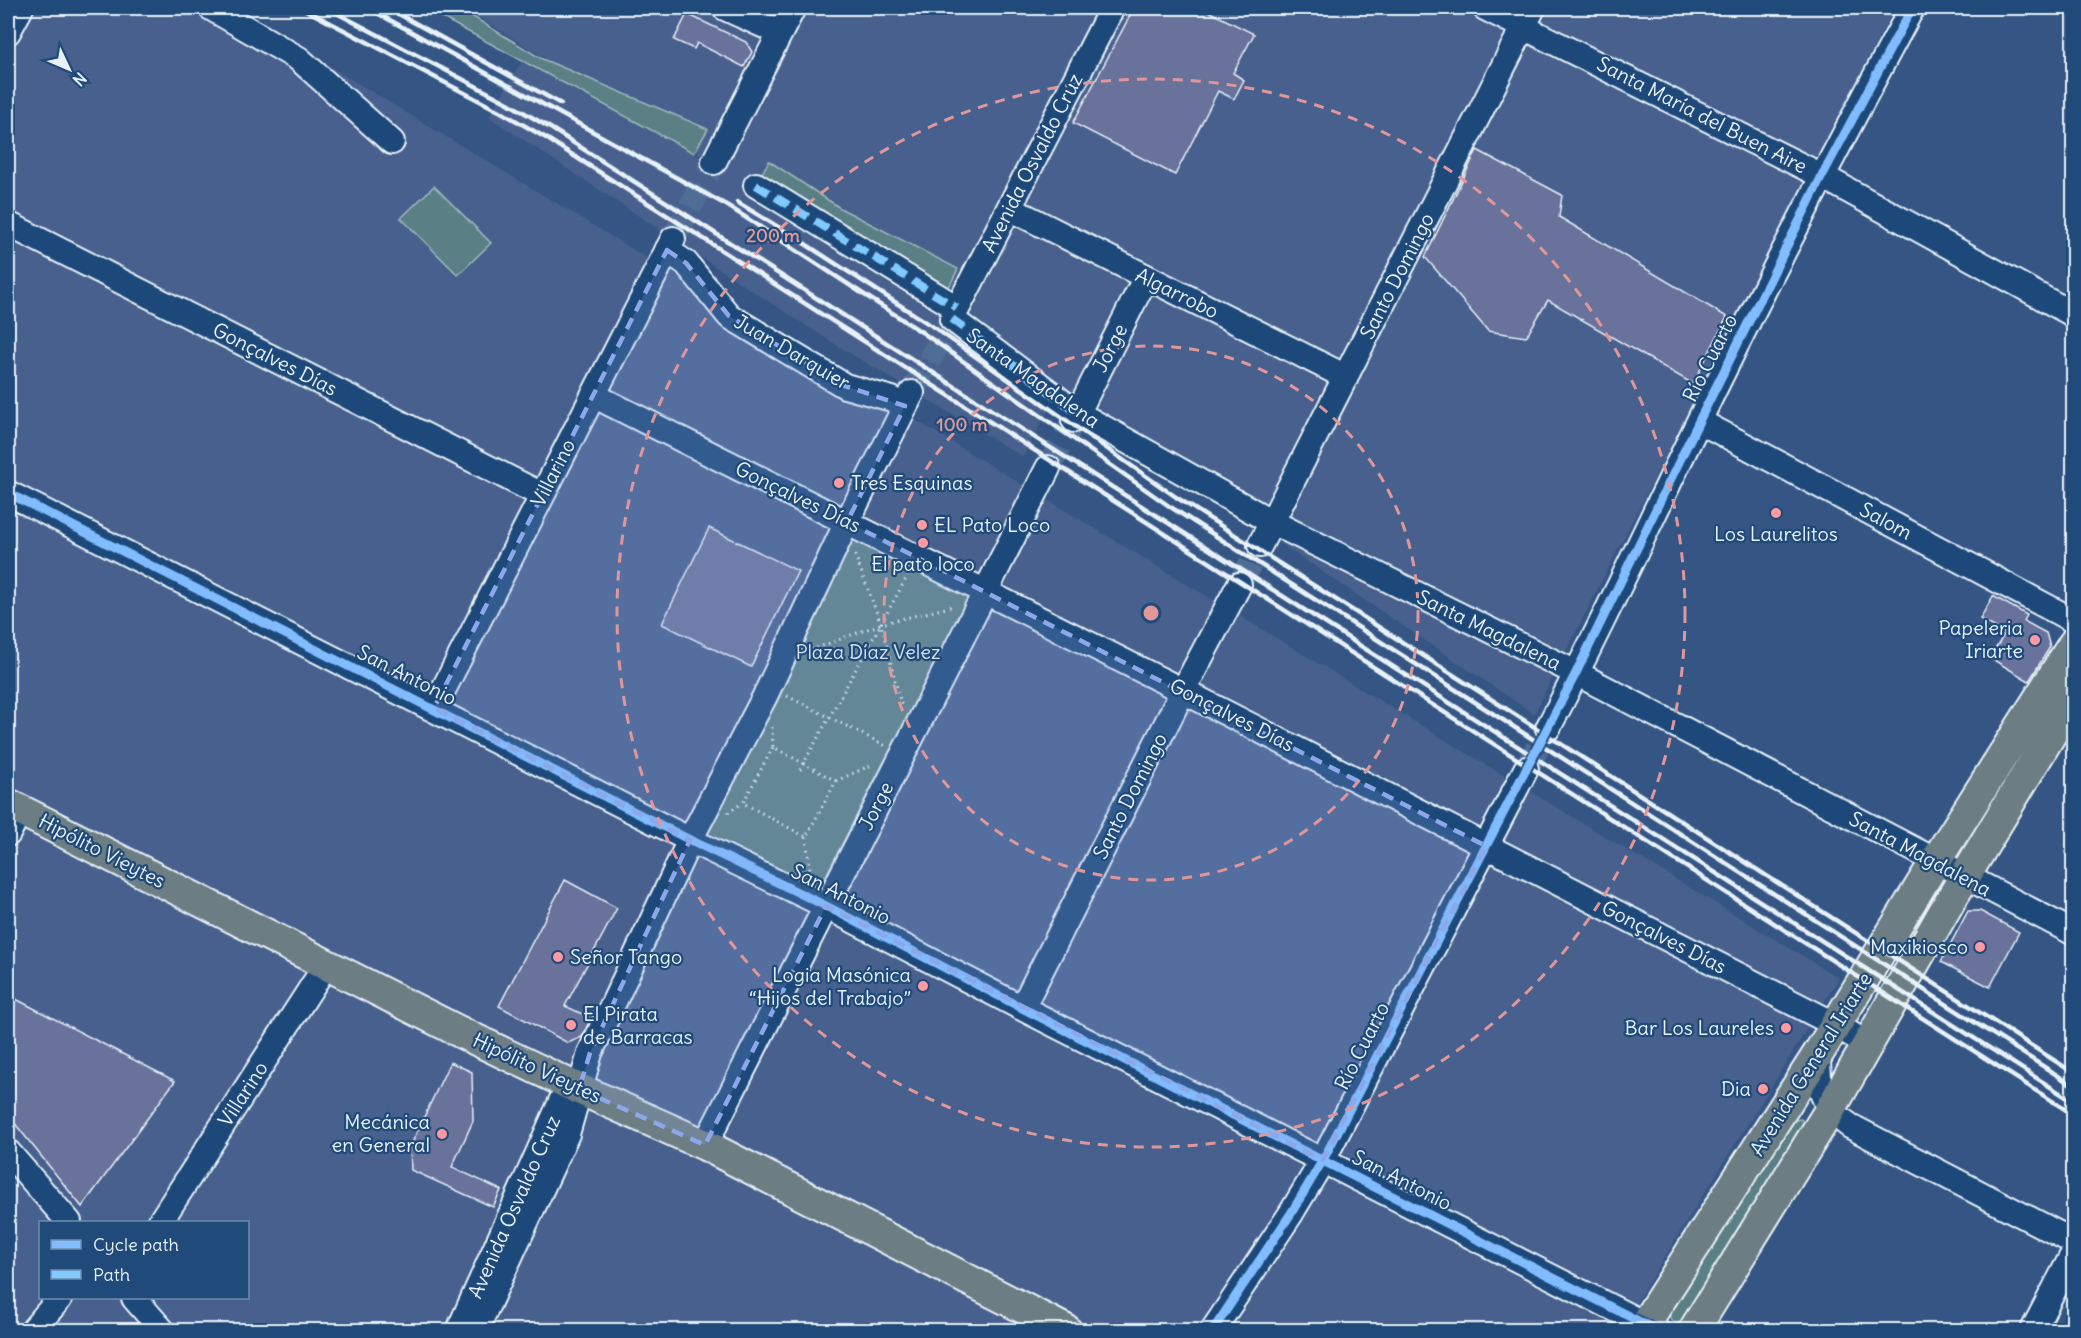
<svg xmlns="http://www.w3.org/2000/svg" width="2081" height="1338" viewBox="0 0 2081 1338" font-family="Delius,sans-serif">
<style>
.built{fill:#47618d;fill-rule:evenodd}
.green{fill:#5a7f84;stroke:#a1b8be;stroke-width:1.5}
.building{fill:#68729b;stroke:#e8f1f8;stroke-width:1.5}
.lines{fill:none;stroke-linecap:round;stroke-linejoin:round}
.minor-tunnel{stroke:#506d95;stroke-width:24;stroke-dasharray:24 12;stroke-linecap:butt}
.minor-casing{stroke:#e8f1f8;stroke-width:28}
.major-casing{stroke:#e8f1f8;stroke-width:34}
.path{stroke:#e8f1f8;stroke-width:3;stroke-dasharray:1.5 4.5;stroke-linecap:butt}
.minor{stroke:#1f4a7a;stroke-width:24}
.major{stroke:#6c7e84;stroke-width:30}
.rail{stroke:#e8f1f8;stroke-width:4.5}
.quiet{stroke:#80caff;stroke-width:8;stroke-dasharray:15 8;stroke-linecap:butt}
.cycleway-casing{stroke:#1f4a7a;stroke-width:13}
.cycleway{stroke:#80bcff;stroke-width:9}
.marked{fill:#8da8ea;fill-opacity:0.2;stroke:#8da8ea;stroke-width:4.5;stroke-dasharray:12 8;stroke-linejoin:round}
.ring{fill:none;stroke:#e0979a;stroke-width:3;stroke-dasharray:10 8}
.poi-dot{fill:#ff9aa2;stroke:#1f4a7a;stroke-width:2}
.labels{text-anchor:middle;stroke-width:4.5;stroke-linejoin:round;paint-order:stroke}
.street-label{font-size:20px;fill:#e8f1f8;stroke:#1f4a7a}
.poi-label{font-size:20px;fill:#e8f1f8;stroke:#1f4a7a;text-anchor:end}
.park-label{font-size:20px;fill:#d3e0e7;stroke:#1f4a7a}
.centre{fill:#e0979a;stroke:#1f4a7a;stroke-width:3}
.ring-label{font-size:18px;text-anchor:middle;font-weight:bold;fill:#e0979a;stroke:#1f4a7a;stroke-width:4.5;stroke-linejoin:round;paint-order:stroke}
</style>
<rect width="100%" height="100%" fill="#355684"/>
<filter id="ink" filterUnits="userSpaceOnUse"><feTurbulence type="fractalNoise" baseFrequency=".0167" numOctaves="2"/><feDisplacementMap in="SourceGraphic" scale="12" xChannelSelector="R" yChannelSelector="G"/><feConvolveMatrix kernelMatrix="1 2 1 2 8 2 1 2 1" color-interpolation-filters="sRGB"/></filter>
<g filter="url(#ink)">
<path class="built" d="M8,8H233L1839,978L1619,1330H8ZM40,1222H248V1298H40Z
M464,8H1894L1534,714L966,332L1053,401L1023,457L843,349L763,298L489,117L522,61L724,170Z"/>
<path class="green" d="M424,8H459L540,58L708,129L694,153Z
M769,161L840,208L958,269L937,311L754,187Z
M434,186L491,243L458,275L401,218Z
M856,534L971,592L814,899L699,841Z
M1801,1119L1806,1126L1685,1324L1675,1323L1667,1314L1788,1121Z"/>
<path class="building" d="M1134,8H1202L1254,34L1233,73L1244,80L1234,99L1218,91L1175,175L1073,123Z
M687,14L746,42L752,52L744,67L697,43L694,49L674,40Z
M1477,150L1562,195L1559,217L1727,317L1693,384L1548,300L1526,337L1488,331L1425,257Z
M709,528L798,571L751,667L662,624Z
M1993,596L2027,615L2024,621L2046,633L2050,647L2029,681L1990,658L2005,633L1980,619Z
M565,880L617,908L565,1006L591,1018L582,1037L568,1043L499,1006Z
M1968,911H1980L2019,932L1990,987L1941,962Z
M8,995L175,1081L82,1207L8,1115Z
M450,1062L472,1072L473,1121L452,1167L501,1190L493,1207L411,1170L410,1147Z"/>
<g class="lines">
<path class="minor-tunnel" d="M673,239L714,162
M912,393L952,319
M1048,468L1074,420
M1239,585L1260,545
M1526,769L1548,728"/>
<defs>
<path id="minor" d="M211,8L299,59L392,142
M725,8L780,33
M1112,8L952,319L1077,413L1272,522L1576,673L2074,933
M1485,8L1822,176L2074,315
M8,32L21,8
M714,162L793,8
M756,185L957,308
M1009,208L1346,377
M8,224L542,495
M667,250L686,263L729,316L845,386L892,399L905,406
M593,395L1183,691L1836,1025L1867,1044
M1074,420L1146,277
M1699,421L2074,621
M8,493L690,840L826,906L1022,1008L1656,1330
M1260,545L1533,8
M434,708L673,239
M1548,728C1601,628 1648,525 1698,423C1766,283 1838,145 1912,8
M8,834L20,810
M1022,1008L1183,691L1239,585
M1818,1054C1818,1088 1821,1106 1850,1126L2074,1242
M705,1145L1048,468
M8,1152L69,1222
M160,1222L326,965
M134,1298L162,1330
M33,1330L60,1298
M459,1330L568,1086
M476,1330L567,1134L590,1053L690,840L765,696L847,522L912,393
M1213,1330L1290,1215L1323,1160L1526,769
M2033,1330L2074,1252"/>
<path id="major" d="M8,804L466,1035L579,1089L705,1145L1066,1330
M1641,1330L1818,1054L1935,862L2074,643
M1694,1330L1830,1110L1950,901L2074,696"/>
</defs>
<use href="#minor" class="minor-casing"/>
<use href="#major" class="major-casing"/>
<path class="path" d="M855,555L881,624L954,606
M811,650L881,624L902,708
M787,696L886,746
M772,727L773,747
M800,770L908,575
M836,781L773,747L743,803L806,837L836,781L874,764
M728,813L742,803
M806,837L811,877"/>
<use href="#minor" class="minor"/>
<use href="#major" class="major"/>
<path class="rail" d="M302,8L503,113L546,138L2074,1115
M327,8L508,103L552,129L2074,1102
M368,8L728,206L923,333L1169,506L2074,1086
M388,8L561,104
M737,202L793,236L929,324L1176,497L2074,1073"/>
<path class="quiet" d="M756,185L957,308
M952,319L1077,413"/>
<defs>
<path id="cycleway" d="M8,493L690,840L826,906L1022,1008L1656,1330
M1213,1330L1290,1215L1323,1160L1576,673L1699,421L1822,176L1912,8"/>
</defs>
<use href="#cycleway" class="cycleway-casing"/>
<use href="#cycleway" class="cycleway"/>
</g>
</g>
<path class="marked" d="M667,250L686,263L729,316L845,386L905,406L847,522L1486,846L1323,1160L826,906L705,1145L579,1089L590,1053L690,840L434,708Z"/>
<g class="ring">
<circle cx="1151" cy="613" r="267"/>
<circle cx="1151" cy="613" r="534"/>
</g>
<g class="poi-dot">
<circle cx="839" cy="483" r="6"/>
<circle cx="1776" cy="513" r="6"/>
<circle cx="922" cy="525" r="6"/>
<circle cx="923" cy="543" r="6"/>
<circle cx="2035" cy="640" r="6"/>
<circle cx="1980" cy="947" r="6"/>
<circle cx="558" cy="957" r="6"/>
<circle cx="923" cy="986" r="6"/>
<circle cx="571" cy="1025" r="6"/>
<circle cx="1786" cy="1028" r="6"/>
<circle cx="1763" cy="1089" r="6"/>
<circle cx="442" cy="1134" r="6"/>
</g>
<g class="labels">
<g class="street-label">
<text transform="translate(1702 115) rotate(27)" y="7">Santa María del Buen Aire</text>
<text transform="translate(1032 163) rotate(-63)" y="7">Avenida Osvaldo Cruz</text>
<text transform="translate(1397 276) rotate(-63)" y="7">Santo Domingo</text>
<text transform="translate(1177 293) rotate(26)" y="7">Algarrobo</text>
<text transform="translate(1110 348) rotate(-63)" y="7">Jorge</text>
<text transform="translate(792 352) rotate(30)" y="7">Juan Darquier</text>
<text transform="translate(1710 358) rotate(-63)" y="7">Río Cuarto</text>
<text transform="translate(275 359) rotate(27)" y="7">Gonçalves Días</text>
<text transform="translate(1033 378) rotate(35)" y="7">Santa Magdalena</text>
<text transform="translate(553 473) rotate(-63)" y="7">Villarino</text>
<text transform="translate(798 497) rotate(26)" y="7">Gonçalves Días</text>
<text transform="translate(1886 521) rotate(28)" y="7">Salom</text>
<text transform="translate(1489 630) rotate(26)" y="7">Santa Magdalena</text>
<text transform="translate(407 675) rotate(27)" y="7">San Antonio</text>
<text transform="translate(1232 715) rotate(27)" y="7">Gonçalves Días</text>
<text transform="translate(1130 796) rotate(-63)" y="7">Santo Domingo</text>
<text transform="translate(876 806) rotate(-63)" y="7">Jorge</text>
<text transform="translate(102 851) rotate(27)" y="7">Hipólito Vieytes</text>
<text transform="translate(1920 854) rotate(28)" y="7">Santa Magdalena</text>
<text transform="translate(841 894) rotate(27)" y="7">San Antonio</text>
<text transform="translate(1664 937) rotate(27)" y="7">Gonçalves Días</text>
<text transform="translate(1362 1046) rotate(-63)" y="7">Río Cuarto</text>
<text transform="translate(1811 1064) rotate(-58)" y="7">Avenida General Iriarte</text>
<text transform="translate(537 1068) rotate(25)" y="7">Hipólito Vieytes</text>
<text transform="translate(243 1094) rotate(-57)" y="7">Villarino</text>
<text transform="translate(1402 1180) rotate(27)" y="7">San Antonio</text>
<text transform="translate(514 1207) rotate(-66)" y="7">Avenida Osvaldo Cruz</text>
</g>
<g class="poi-label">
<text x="851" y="490" text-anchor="start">Tres Esquinas</text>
<text x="934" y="532" text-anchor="start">EL Pato Loco</text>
<text x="1776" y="541" text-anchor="middle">Los Laurelitos</text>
<text x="923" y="571" text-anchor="middle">El pato loco</text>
<text x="2023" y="635">Papeleria<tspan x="2023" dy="23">Iriarte</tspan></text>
<text x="1968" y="954">Maxikiosco</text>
<text x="570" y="964" text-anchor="start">Señor Tango</text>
<text x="911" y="982">Logia Masónica<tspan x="911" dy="23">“Hijos del Trabajo”</tspan></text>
<text x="583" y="1021" text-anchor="start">El Pirata<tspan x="583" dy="23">de Barracas</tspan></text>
<text x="1774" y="1035">Bar Los Laureles</text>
<text x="1751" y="1096">Dia</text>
<text x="430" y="1129">Mecánica<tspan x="430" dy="23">en General</tspan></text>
</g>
<g class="park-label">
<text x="868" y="659">Plaza Díaz Velez</text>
</g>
</g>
<circle cx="1151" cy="613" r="9" class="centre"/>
<g class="ring-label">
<text x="773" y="242">200 m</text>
<text x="962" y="431">100 m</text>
</g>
<rect width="2081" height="1338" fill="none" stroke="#1f4a7a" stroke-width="30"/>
<rect x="15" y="15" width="2051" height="1308" fill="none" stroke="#e8f1f8" stroke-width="2" filter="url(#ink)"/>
<rect x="39" y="1221" width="210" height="78" fill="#1f4a7a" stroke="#6f8dac" stroke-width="1.5"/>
<rect x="51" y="1240" width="30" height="9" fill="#80bcff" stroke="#6f8dac" stroke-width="1.5"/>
<text x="93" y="1251" font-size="18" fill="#e8f1f8">Cycle path</text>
<rect x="51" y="1270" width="30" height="9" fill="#80caff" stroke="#6f8dac" stroke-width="1.5"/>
<text x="93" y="1281" font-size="18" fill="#e8f1f8">Path</text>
<g transform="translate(69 69) rotate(134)" stroke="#1f4a7a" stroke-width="4.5" paint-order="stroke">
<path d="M0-4.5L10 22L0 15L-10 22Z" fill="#e8f1f8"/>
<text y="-9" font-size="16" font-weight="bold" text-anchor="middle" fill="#e8f1f8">N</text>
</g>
</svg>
